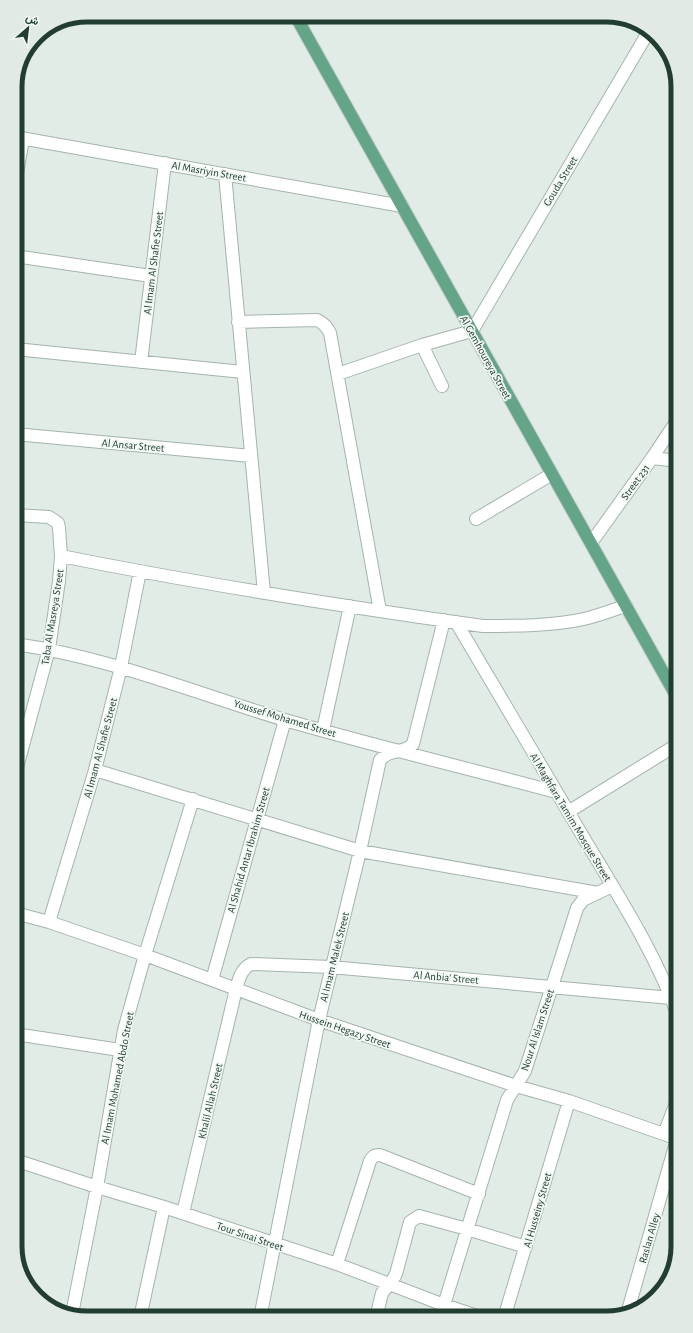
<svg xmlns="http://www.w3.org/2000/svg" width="693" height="1333" viewBox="0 0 693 1333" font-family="'Alegreya Sans',Vazirmatn,sans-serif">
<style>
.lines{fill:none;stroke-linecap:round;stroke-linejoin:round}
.minor-casing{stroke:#a4b4ac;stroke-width:14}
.major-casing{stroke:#c1c9c5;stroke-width:14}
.minor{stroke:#fff;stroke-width:12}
.major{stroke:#64a489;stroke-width:12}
.labels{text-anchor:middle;stroke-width:3.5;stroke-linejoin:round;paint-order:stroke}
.street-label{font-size:11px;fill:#213e31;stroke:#f2f9f4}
.rim{fill:none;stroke:#213e31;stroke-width:5}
</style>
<rect width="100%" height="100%" fill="#e1ece6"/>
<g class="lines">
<defs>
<path id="minor" d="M15,137L402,206
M225,174L264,593
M15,185L23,139
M15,256L151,276
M238,322L317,320C324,323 327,327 330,333L380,611
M422,345L442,386
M15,349L243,372
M141,362L165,163
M338,374L422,345L472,331L649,31
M15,434L251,456
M652,458L678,461
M476,519L552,474
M591,543L652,458L678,419
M61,556C201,584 341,606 483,626C517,626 551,626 584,619C598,616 612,610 626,606
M456,622C499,695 542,768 585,840C619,897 656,954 678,1016
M15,644C108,657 195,693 285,720C375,746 466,768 556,792
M323,730L350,606
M95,770L360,851L598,893
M15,775L49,649L59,581L61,556L59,528L58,523L49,517L15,515
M568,812L678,744
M15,913L49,922L145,955L319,1020L516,1086L569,1101L678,1139
M49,922L95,770L121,667L140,571
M212,980L285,720
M15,1034L120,1050
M664,1134L678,1098
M15,1160L97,1187L164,1207L337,1264L444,1305L483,1318
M183,1213L236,989C239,979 241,969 251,964L331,967L671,998
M337,1264L370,1161C373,1156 374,1155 380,1155L479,1194
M444,1305L507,1100L525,1071L577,908L583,900L612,886
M72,1314L97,1187L124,1030L145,955L193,799
M627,1314L677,1139
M140,1318L164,1207
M260,1318L319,1020L360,851L380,760C390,748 404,754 413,744L444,620
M376,1318L382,1293L392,1281L396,1274L410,1222L419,1216L467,1229L526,1247
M504,1318L569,1101"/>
<path id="major" d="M295,15L678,699"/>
</defs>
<use href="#minor" class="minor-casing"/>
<use href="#major" class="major-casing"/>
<use href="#minor" class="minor"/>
<use href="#major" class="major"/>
</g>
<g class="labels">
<g class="street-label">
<text transform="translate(209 171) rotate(10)" y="4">Al Masriyin Street</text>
<text transform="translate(560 181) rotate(-59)" y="4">Gouda Street</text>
<text transform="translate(153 263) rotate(-83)" y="4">Al Imam Al Shafie Street</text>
<text transform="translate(486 357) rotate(61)" y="4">Al Gemhoureya Street</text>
<text transform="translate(133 445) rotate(5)" y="4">Al Ansar Street</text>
<text transform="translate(635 482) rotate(-54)" y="4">Street 231</text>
<text transform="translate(52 617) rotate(-81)" y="4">Taba Al Masreya Street</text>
<text transform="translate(285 718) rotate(17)" y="4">Youssef Mohamed Street</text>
<text transform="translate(100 748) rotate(-75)" y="4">Al Imam Al Shafie Street</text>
<text transform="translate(571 817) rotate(59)" y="4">Al Maghfara Tamim Mosque Street</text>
<text transform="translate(248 850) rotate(-74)" y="4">Al Shahid Antar Ibrahim Street</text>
<text transform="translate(334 957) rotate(-76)" y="4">Al Imam Malek Street</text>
<text transform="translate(446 977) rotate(5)" y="4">Al Anbia' Street</text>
<text transform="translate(345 1029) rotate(19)" y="4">Hussein Hegazy Street</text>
<text transform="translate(537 1030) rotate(-72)" y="4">Nour Al Islam Street</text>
<text transform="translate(117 1078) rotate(-79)" y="4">Al Imam Mohamed Abdo Street</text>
<text transform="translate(210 1101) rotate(-77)" y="4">Khalil Allah Street</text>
<text transform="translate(537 1210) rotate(-74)" y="4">Al Husseiny Street</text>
<text transform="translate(250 1236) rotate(19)" y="4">Tour Sinai Street</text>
<text transform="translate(649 1238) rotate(-74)" y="4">Raslan Alley</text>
</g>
</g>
<path d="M0 0H693V1333H0ZM87 22H606A65 65 0 0 1 671 87V1246A65 65 0 0 1 606 1311H87A65 65 0 0 1 22 1246V87A65 65 0 0 1 87 22Z" fill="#e1eae4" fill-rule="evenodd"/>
<path class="rim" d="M87 22H606A65 65 0 0 1 671 87V1246A65 65 0 0 1 606 1311H87A65 65 0 0 1 22 1246V87A65 65 0 0 1 87 22Z"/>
<g transform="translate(28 28) rotate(28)" stroke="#f2f9f4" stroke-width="3" paint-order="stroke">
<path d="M0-3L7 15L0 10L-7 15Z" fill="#213e31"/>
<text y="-6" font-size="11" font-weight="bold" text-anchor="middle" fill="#213e31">ش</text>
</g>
</svg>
